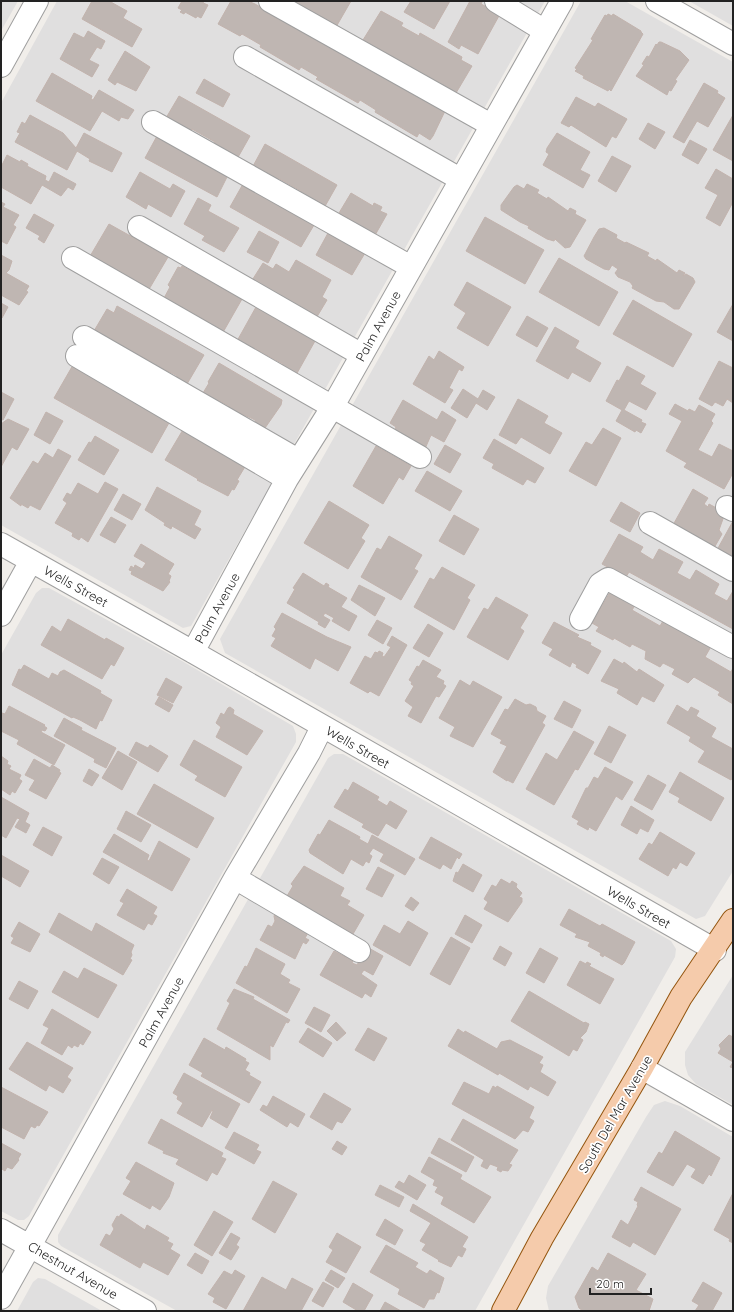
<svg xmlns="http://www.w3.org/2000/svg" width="734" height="1312" viewBox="0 0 734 1312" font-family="Quicksand,sans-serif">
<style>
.residential{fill:#e0dfdf}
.building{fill:#bfb6b2;stroke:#c2b3ad}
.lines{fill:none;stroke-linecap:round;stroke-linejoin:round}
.minor-casing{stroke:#9f9f9f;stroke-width:24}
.major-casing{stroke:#93540d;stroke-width:24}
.minor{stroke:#fff;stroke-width:22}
.major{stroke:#f5cbab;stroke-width:22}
.labels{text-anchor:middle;stroke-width:3.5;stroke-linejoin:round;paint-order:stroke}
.street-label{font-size:13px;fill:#222;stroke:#fff}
</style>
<rect width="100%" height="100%" fill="#f1eeea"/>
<path class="residential" d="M1,1H18L1,31Z
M57,1H545L191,626L183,628L1,525V103Z
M581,1H625L733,62V871L705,916L696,919L225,653L220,639Z
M689,1H733V26Z
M42,588H49L182,661L293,726L296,734V742L29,1216L24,1220H18L1,1211V655L36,593Z
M334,754H343L671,941L676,949L675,957L475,1311H177L61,1246L58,1242V1235L328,758Z
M733,975V1105L696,1084L688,1075L685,1065V1052Z
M665,1101L680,1106L733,1137V1311H549L546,1298L548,1286L646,1117L654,1105Z
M38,1278L45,1279L102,1311H17L33,1282Z"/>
<path class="building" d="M92,1H109L127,11L123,18L142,29L132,47L82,19Z
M182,1H204L203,3L208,5L201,18L197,16L196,18L185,12L184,14L180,12L182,10L178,8Z
M231,1H248L255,4L445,111L433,136L430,140L419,133L417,137L375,112L376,110L360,100L358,103L316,79L318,77L301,67L299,70L260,47L261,45L242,34L240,36L218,24Z
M293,1H351L336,27Z
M411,1H450L434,29L404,12Z
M470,1H480L482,2L481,4L500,14L478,54L461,45L459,49L448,42Z
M381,11L403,23L401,26L419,36L420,33L462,57L461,60L472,66L456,93L363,40Z
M608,14L612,16L613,14L641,31V32L643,34L611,91L609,89L608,91L583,78L584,76L575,71L577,69L575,68L593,40L591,39L605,15L607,16Z
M88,31L105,41L101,49L97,47L89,60L99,65L92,77L60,59L74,33L84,38Z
M659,42H661L680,51L689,60L675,80L677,81L671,91L669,90L667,95L636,76L644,65L642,64L647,56L649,57L656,44L657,45Z
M125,51L150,67L136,91L117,82L115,85L108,80Z
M52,73L92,96L91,99L93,100L99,90L134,110L128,119L121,117L119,121L102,111L90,131L36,101Z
M204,79L230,94L223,107L196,93Z
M704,83L718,91L717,93L725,98L708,127L697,121L684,143L673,137Z
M179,96L250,136L237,159L212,147L215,142L192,129L189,134L166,118Z
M576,97L595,107L598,103L627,119L616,138L612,136L606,147L571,125L569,127L561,123Z
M30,115L63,133L76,148L84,133L122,153L112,172L89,161L90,159L77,151L67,170L15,142L20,133L17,132L22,122L25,124Z
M733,115V161L713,150Z
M648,123L665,132L655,149L639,139Z
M557,133L590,152L580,170L590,175L583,188L543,165L549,154L546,152L547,148Z
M157,136L228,175L217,197L145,158Z
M690,140L707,149L698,164L682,155Z
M265,144L337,185L324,208L298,195L301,191L278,178L275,183L252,168Z
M7,155L20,162L21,160L28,164L27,166L46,176L45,180L49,182L54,172L76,184L73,190L68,187L61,196L42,185L31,204L1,187V164L2,165Z
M612,156L631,166L616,192L598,181Z
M716,169L733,179V202L720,226L706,218L718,195L705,188Z
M140,172L170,189L173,184L185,191L171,217L148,204L146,209L126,197Z
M243,184L314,225L301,247L230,207Z
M527,184L539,190L537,193L547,199L548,197L568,211L570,208L576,211L575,214L586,220L570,247L565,248L555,239L554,241L547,239L528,228L529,226L520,222L501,210V205L514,187L517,185L524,189Z
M351,193L373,206L374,203L382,207L380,211L387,214L374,237L350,224L352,220L339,213Z
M198,198L211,205L208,211L239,228L224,252L202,240L205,236L184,224Z
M1,202L5,204L3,207L19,215L13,225L16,227L7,244L1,241Z
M34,214L54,225L44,243L38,239L40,236L26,228Z
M485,217L544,250L525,284L466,251Z
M109,224L168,257L148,291L133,283L135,281L106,264L104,266L89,258Z
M604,228L617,235L616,238L625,243L626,242L649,253L647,256L656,261L657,259L677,273L679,270L685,273L683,276L686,274L693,278L695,282L679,309H674L664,302L656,301L632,288L633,286L630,282L618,277L615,273L618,269L612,265L609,270L604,269L586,259L584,256L594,237L599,229Z
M259,231L279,242L268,263L247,252Z
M328,233L341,241L342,238L365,253L352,275L316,255Z
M1,255L12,261L9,270L6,273L29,286L26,291L28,292L19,305L1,295Z
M559,258L618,292L599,326L539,292Z
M296,260L331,280L322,297L327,300L315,320L251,282L263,263L273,269L276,264L289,272Z
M182,266L242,299L222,334L207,325L208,322L180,306L179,308L163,300L170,287L168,285L178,267L181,268Z
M467,282L511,307L488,346L457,328L466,313L454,305Z
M633,300L692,334L673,367L613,334Z
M1,303L8,307L2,318H1Z
M733,304V341L717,332Z
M117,306L204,355L187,384L176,378L177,376L174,374L163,369L162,370L149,363L150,361L94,331L107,309L114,313Z
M256,307L315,341L296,375L281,366L283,364L254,348L253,350L237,341Z
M527,316L548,328L537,347L516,335Z
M555,327L579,341L575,348L601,363L590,382L572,372L568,379L536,361Z
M439,351L464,367L462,371L459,369L449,388L453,390L445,403L413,384L429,356L434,360Z
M719,361L733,368V403L727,399L723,406L715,402L712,406L699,399Z
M219,363L282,400L281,405L265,428L257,425L255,420L251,418L228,408L229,406L218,400V401L205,395L203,393L209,383L208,382Z
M73,365L170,421L152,453L54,398Z
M627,366L645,376L640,384L656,393L646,410L629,401L624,410L642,420L641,422L646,424L641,433L636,430L635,432L616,421L622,410L606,401L617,380L619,381Z
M463,389L478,399L483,390L495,397L487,410L476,403L467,418L451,408Z
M1,392L14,399L3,420L1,419Z
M518,399L548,416L544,423L562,433L550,454L521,437L516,444L499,435Z
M403,400L437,420L442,411L456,420L444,442L431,435L424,451L392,435L396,427L390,423Z
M675,404L688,411L689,409L695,412L699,405L715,414L711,421L713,423L698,450L712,457L719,444L733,451V473L724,489L684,467L687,463L666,451L682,421L669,414Z
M46,412L63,421L50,444L34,435Z
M8,419L29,429L17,450L12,447L1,467V424Z
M184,428L246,465L237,480L239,481L234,490L232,489L228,496L197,480L198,479L165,460Z
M603,428L621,438L596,486L569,471L586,442L592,445Z
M95,436L119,450L104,475L78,460L89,442L91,443Z
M494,439L544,468L535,483L527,479L523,485L492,468L494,464L483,458Z
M445,445L461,454L450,473L434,464Z
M376,446L411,466L403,480L399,477L383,504L353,486Z
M58,449L71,456L40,510L30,505L28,508L21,504V506L10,498L33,461L38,464L45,453L53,458Z
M427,471L462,491L450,511L415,491Z
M105,482L118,489L88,542L81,537L79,540L72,536L73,533L55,523L67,503L63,500L67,493L71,495L78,483L98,494Z
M157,487L201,511L194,525L201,529L195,539L172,526L171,529L164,525L165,523L145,510Z
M693,489L708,498L704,504L708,507L709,504L722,511L724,516L719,530L722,534L714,548L673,525Z
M123,494L141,504L132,520L114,510Z
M329,501L369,525L361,538L365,541L348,569L304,543Z
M621,502L640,513L630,532L610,521Z
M454,515L479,529L464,555L439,541Z
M111,517L126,525L115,543L100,535Z
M733,521V557L731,558L717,550Z
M619,534L643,547L640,552L653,560L659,549L683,562L677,573L690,580L696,570L719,584L714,594L727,601L733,591V629L629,572L626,577L602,564Z
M389,536L422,555L414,569L418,571L401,600L361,577L377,548L381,550Z
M141,544L174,564L168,574L171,576L169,581L170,582L163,591L131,574L132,571L129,570L131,566L134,568L135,565L142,569L146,563L134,556Z
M442,567L475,585L467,598L470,600L454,630L414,607L430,578L434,580Z
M303,573L324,586L326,583L329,585L328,587L347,598L341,607L357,616L349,631L332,621L334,618L325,613L323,616L330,620L325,628L318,624L319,622L287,603L295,589L293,588Z
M359,585L385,598L375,616L351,600Z
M613,587L638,601L632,610L660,626L666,616L713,643L705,657L731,672L733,668V704L718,695L720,692L694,677L688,683L672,674L675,669L663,663L660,667L645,659L646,651L632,644L630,647L614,638L613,640L596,631L599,627L592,623Z
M496,597L528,615L520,628L524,631L508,660L467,637L484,608L488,610Z
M282,613L327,637L351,647L338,671L315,658L310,669L271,646L276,638L272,636L276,629L274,627Z
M68,619L105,640L106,638L124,648L114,666L111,664L102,679L41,645L52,626L61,632Z
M377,620L392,628L383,644L368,635Z
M554,622L579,635L577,637L591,643L590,645L601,651L588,674L576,667L577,665L572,662L570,667L549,655L553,649L542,643Z
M428,624L443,633L429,657L413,648Z
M392,636L407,645L379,696L370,691L368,693L350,683L365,656L371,659L375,652L378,653L379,651L383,653L382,656L384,657L391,647L387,645Z
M614,659L623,664L624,662L637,672L639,669L664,685L654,702L642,696L637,705L617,693L619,689L601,681Z
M423,660L441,670L436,677L444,681L443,684L446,686L439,697L436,696L421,723L408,716L413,707L405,701L414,686L411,684L412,682L409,680L417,666L419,667Z
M24,665L49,679L52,673L58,676L60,672L64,670L101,691L100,693L112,700L102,721L100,720L96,729L80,720L73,717L72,718L12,685L19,669L21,670Z
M166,678L182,687L173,703L157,695Z
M460,680L470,686L473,681L502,697L473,747L450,736L455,727L439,718Z
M159,697L173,705L169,712L155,704Z
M515,699L526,705L530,704L536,707L537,711L546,716L542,723L545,725L513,783L507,780V781L493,772L507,746L500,743L502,740L491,734L505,709L508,710Z
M564,701L581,710L572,728L554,719Z
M677,705L688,712L691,707L699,711L696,716L716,728L711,737L733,749V777L731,780L698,762L705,751L689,741L691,737L667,723Z
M9,706L45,725L44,726L47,728L45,731L42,730L41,732L65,745L54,765L17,744L19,740L1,731V714L2,713L5,714Z
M230,707L234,710L233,714L263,731L247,755L216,737L221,727L216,723L221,713L224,715L228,708Z
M64,718L82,728L81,730L116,748L106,768L94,762L95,759L54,736Z
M609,726L626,735L611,763L594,754Z
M574,731L594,742L578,770L575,769L554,805L526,789L546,753L557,760Z
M194,740L242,767L225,797L195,780L198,776L180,765Z
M136,742L148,748L150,745L168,756L158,772L129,755Z
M118,751L137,762L122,790L102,778Z
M1,756L8,761L7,764L11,766L9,769L21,775L19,779L22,781L15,793L12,791L10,795L1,789Z
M34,759L50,768L52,765L60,770L59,772L61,773L46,799L29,790L35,780L25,775Z
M605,767L633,782L622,800L616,796L596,831L589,827L588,830L577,824L579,821L572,817L586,788H588L594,777L598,779Z
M89,769L99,775L92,786L83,781Z
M680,772L724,798L711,821L678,802L680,798L669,792Z
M648,775L666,785L652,810L634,800Z
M353,782L379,797L377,800L387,806L390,801L407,811L396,829L386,823L378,836L362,827L364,824L334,807L345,789L348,791Z
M154,784L214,818L197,848L137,814Z
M1,797L29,813L25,822L30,825L26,833L15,827L20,819L17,818L6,838L1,835Z
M631,806L654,820L648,832L640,828L637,834L621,825Z
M126,811L151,825L141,842L117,829Z
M329,820L360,837L359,839L368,844L372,835L415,859L405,875L380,861L384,854L373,848L369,854L372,856L369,863L366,861L363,866L351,859L343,874L310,853L309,850L318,834L320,835Z
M43,827L62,837L52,856L33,845Z
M660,832L695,853L687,866L680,862L676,869L673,867L668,876L639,859L649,843L652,845Z
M114,834L149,855L147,860L149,861L159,841L190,859L172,891L103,852Z
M431,837L462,854L459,859L457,857L451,869L443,864L440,869L419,858Z
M1,855L29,871L20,887L1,876Z
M102,858L119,867L109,884L93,874Z
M463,864L482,875L473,892L453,881L456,872L458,873Z
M304,866L344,888L340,896L350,901L347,905L364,915L353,934L287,896L293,886L291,884Z
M378,867L394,875L382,897L366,889Z
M501,879L510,884L512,881L517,884L516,887L522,893L519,897L522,898V902L508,922L484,909L488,902L484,899L492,885L496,887Z
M127,889L157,907L153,914L157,916L152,925L148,923L144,930L117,915L124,903L120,901Z
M411,897L419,903L413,911L405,906Z
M569,909L600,926L602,924L635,942L624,963L622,965L604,955L603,957L600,955L601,953L588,946L590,942L575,937L577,934L560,925Z
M276,912L311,928L305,938L309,940L306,944L303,942L295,959L260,940L268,925L272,927L275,921L274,916Z
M59,913L92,932L96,923L134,945L131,952L132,955L130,959L132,960L123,975L49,932Z
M465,915L482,925L472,943L455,934Z
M408,921L428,933L410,966L373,945L384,925L400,934Z
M19,922L40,934L30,952L11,943L14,938L11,936Z
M451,937L470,948L450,985L430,974Z
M500,946L512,953L505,966L493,959Z
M367,947L383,956L373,975L364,970L361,974L377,985L371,997L365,993L362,998L320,975L334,951L353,961L352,963L357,965Z
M256,948L285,964L280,974L290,980L288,983L300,989L287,1013L236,983L245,966L247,967Z
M540,948L558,958L544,983L526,973Z
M580,961L586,964L587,962L591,964L589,966L614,979L600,1004L567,985Z
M84,968L117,985L98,1018L52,992L64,971L78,979Z
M19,981L38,991L28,1009L9,999Z
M234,989L254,997L253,999L290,1020L288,1023L286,1022L273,1047L270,1045V1060L217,1029L230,1003L227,1001Z
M529,991L584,1023L585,1022L589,1024L586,1032L580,1038L583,1040L577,1051L573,1049L569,1056L511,1021Z
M314,1007L330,1015L321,1032L305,1023Z
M52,1009L91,1032L83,1045L80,1043L78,1047L74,1045L72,1048L68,1045L62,1055L41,1043L49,1028L43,1025Z
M336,1022L346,1033L337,1041L327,1031Z
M308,1028L332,1043L323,1057L299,1042Z
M368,1028L387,1038L374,1061L355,1050Z
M458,1029L464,1033L465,1031L497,1049L501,1042L510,1040L543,1057L539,1063L543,1065L540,1072L556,1082L548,1096L530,1086L528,1090L499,1073L498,1075L448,1046Z
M729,1035L733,1037V1068L730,1067L733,1062L718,1053L721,1049L719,1045Z
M204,1038L225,1050L226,1047L246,1059L245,1061L249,1063L245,1070L250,1073L249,1075L261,1082L249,1103L201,1076L203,1073L189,1065Z
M27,1042L73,1068L67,1077L71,1080L63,1093L49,1085L46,1091L9,1069Z
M184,1073L240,1104L227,1128L210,1118L213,1111L212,1110L202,1127L177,1113L183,1103L177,1099L178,1096L173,1093Z
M464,1082L489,1094L493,1086L496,1088L497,1086L534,1107L529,1118L534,1121L528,1132L523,1130L515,1139L452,1104Z
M1,1087L48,1112L39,1126L37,1125L35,1128L31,1126L24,1139L1,1127Z
M324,1093L351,1109L342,1123L337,1121L332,1130L310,1117Z
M273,1096L305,1114L298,1127L290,1122L287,1127L260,1110L263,1105L267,1107Z
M161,1119L223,1153L221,1157L226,1159L217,1175L212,1172L207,1181L176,1164L179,1159L163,1153L164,1151L148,1143Z
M463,1119L518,1150L509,1164L512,1165L508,1171L502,1170L501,1172L497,1170L498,1167L490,1164L487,1169L481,1166L484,1160L451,1140Z
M675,1131L720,1158L711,1176L709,1174L703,1184L691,1177L696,1169L687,1164L673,1186L647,1172L659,1152L662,1154Z
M234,1132L259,1145L256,1150L261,1152L254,1164L225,1148Z
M439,1138L474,1157L466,1172L431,1153Z
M337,1141L347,1147L342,1155L332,1149Z
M1,1143L21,1154L18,1159L19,1160L12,1169L7,1167L5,1171L2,1169L1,1171Z
M429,1157L462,1175L460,1179L491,1197L474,1223L441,1204L444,1197L435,1192L438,1187L433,1185L435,1180L421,1172Z
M136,1162L174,1183L169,1197L160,1210L152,1205L150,1209L123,1194L131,1181L126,1178Z
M409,1175L426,1185L417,1200L395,1187L399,1181L404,1184Z
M273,1181L297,1194L275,1233L252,1219Z
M380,1185L404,1197L399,1207L375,1195Z
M641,1187L681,1209L655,1255L633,1242L630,1247L612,1237L621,1220L628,1225L638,1206L637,1205L638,1202L634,1200Z
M733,1193V1243L729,1241L730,1239L714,1230Z
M413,1204L468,1237L462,1247L466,1249L462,1257L458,1255L451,1267L438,1261L439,1260L422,1250L426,1244L420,1241L431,1223L410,1211Z
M214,1211L233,1222L212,1256L194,1245Z
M121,1214L145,1230L147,1225L169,1238L167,1241L173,1244L170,1249L180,1255L168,1275L143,1262L140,1268L100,1245L106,1234L110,1236L114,1229L112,1225L117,1216L119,1217Z
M385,1219L403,1230L395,1245L376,1235Z
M231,1233L240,1238L236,1245L239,1247L231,1260L219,1253Z
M337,1233L361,1247L346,1273L326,1262L333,1250L329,1247Z
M386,1245L418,1263L415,1267L427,1274L430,1270L444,1278L439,1293L437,1292L434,1299H429L424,1308L398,1294L400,1289L370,1272Z
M195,1253L209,1261L202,1274L187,1265Z
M608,1253L646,1274L636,1290L653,1299L649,1311H583L579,1308L575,1297L592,1267L598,1271Z
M235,1270L245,1276L226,1309L213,1302L215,1298L208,1294L224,1271L232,1275Z
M331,1270L345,1278L338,1288L325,1280Z
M262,1277L286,1290L292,1278L313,1289L301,1311H243Z
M323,1282L334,1288L323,1307L312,1301Z
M703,1282L722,1293L712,1311H695L699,1305L692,1301Z
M353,1283L373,1295L364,1311H358L343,1302Z
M385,1302L401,1311H380Z"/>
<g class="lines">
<defs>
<path id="minor" d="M270,1L491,125
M496,1L545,31
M657,1L733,44
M245,57L460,179
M1,66L37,1
M153,122L411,267
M139,227L362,355
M73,258L420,457
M84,337L298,460
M77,356L287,479
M727,507L733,510
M650,523L733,570
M1,544L193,652L715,950
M1,615L31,561
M581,619L600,584L608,579L733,647
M193,652L287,479L333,406L562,1
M235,878L359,951
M642,1068L733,1120
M1,1230L145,1311
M1,1298L235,878L309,753L322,727"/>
<path id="major" d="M503,1311L542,1238L642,1068L681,997L733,920"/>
</defs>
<use href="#minor" class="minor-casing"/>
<use href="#major" class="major-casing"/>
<use href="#minor" class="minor"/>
<use href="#major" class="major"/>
</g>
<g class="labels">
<g class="street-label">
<text transform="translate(378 326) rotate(-61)" y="5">Palm Avenue</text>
<text transform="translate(76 586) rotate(29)" y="5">Wells Street</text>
<text transform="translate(217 608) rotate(-61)" y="5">Palm Avenue</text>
<text transform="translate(358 747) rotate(30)" y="5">Wells Street</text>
<text transform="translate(639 907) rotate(30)" y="5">Wells Street</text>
<text transform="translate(161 1012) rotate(-61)" y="5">Palm Avenue</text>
<text transform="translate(615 1114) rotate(-60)" y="5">South Del Mar Avenue</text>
<text transform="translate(73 1270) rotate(30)" y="5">Chestnut Avenue</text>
</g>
</g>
<rect width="734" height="1312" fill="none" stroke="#222222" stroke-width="4"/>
<path d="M590 1288v6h61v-6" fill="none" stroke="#222222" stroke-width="2"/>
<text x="596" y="1288" font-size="12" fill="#222222" stroke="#ffffff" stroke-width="3" paint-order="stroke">20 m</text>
</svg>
